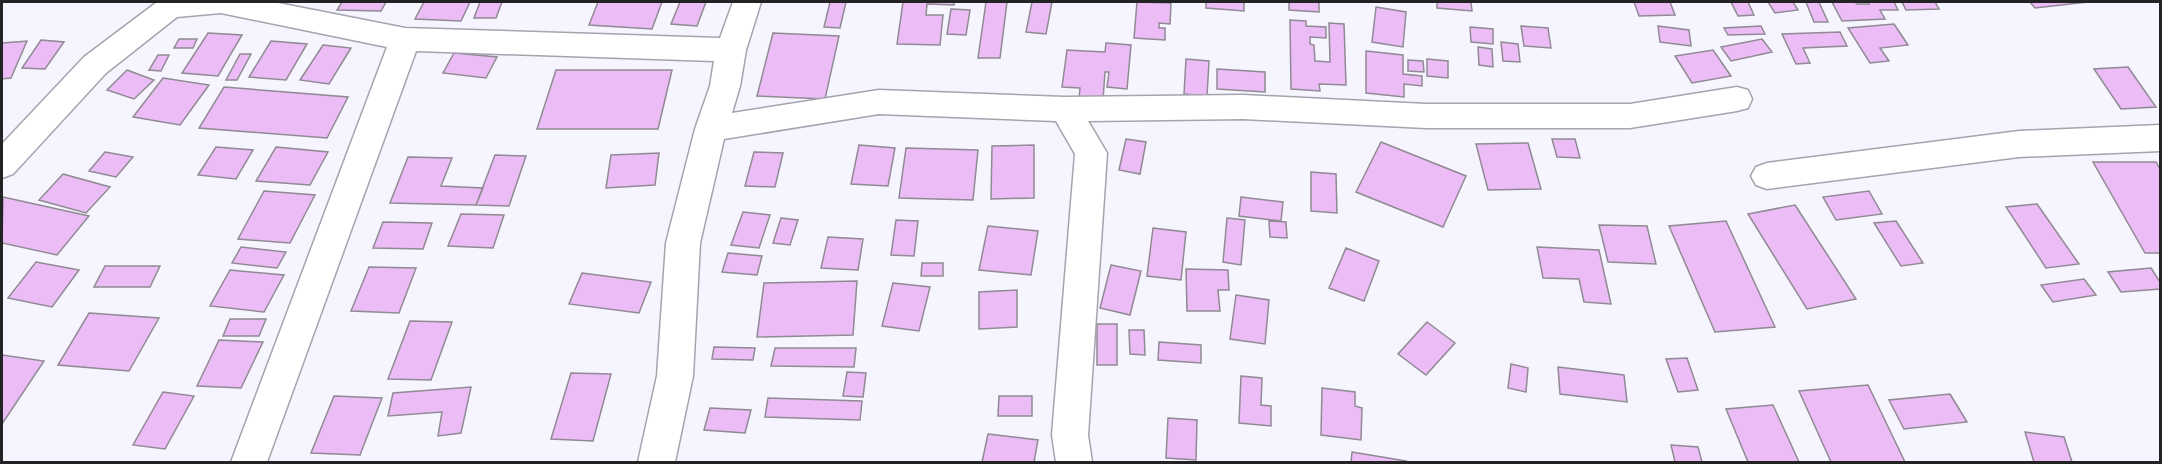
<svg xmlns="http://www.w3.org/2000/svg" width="2162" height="464" viewBox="0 0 2162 464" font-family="'Noto Serif',serif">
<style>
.building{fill:#ecbcf7;stroke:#908a92;stroke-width:1.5}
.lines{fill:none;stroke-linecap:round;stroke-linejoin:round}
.minor-casing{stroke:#a5a3ad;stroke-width:3}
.minor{fill:#fff;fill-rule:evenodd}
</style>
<rect width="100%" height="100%" fill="#f6f4ff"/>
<path class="building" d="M342,2H386L381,11L337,10Z
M424,2H470L461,21L415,19Z
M480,2H502L496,18H474Z
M598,2H662L652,29L589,25Z
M680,2H706L697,26L671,24Z
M830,2H846L840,28L824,27Z
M903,2H954V5L927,4L926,15H943L940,45L897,44Z
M986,2H1007L1000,58H978Z
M1032,2H1052L1046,34L1026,32Z
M1137,2L1171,3L1170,24L1159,23V28H1165V40L1134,38Z
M1206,2H1244V11L1206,8Z
M1289,2H1319V12L1289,10Z
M1437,2H1471L1472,11L1437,8Z
M1634,2H1670L1675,15L1639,16Z
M1731,2H1748L1754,15L1738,16Z
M1768,2H1793L1798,10L1775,13Z
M1806,2H1819L1828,22H1814Z
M1832,2H1855L1857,4H1869L1868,2H1894L1898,10H1880L1885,19L1842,21Z
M1902,2H1935L1939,9L1906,10Z
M2030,2H2088L2035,8Z
M1376,7L1406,12L1403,47L1372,42Z
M951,9L970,10L966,35L947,34Z
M1290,20L1306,21V26L1326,27V38L1310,37V44L1314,45L1315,61L1330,62L1329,23L1344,24L1346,85L1319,84L1320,91L1291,89Z
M1894,24L1908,45L1880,48L1889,61L1870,63L1848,28Z
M1521,26L1548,28L1551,48L1524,46Z
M1658,26L1689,30L1691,46L1660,42Z
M1761,26L1765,34L1728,35L1724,28Z
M1470,27L1493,29V44L1471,42Z
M1840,32L1847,46L1803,48L1810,63L1796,64L1782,34Z
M208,33L242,35L218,76L182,73Z
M773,33L839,36L825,99L757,96Z
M179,39H197L193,48H174Z
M1762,39L1772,52L1731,61L1721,47Z
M41,40L64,42L45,69L22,68Z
M27,41L11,78L2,79V43Z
M271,41L307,44L286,80L249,77Z
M1501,42L1518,44L1520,62L1503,61Z
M1106,43L1131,45L1127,89L1107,87L1109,72H1105L1103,100L1079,99L1080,88L1062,87L1067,50L1105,52Z
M323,45L351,48L329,84L300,80Z
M1478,47L1492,49L1493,67L1479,65Z
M1713,50L1731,76L1692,83L1675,56Z
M1366,51L1403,55V74L1422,76V86L1404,84V97L1366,93Z
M454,53L497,57L486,78L443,73Z
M240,54H251L237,80H226Z
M158,55H169L161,71L149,70Z
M1186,59L1209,61L1207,96L1184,94Z
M1427,59L1448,61V78L1427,76Z
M1408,60L1423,61L1424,72L1408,71Z
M2128,67L2156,107L2121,109L2094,69Z
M1217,69L1265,72V92L1217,89Z
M127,70L154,80L134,99L107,90Z
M556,70H672L658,129H537Z
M163,78L209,85L180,125L133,117Z
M224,87L348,97L327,138L199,128Z
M1126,139L1146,142L1140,174L1119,170Z
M1552,139H1575L1580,158L1557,157Z
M1381,142L1466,176L1443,227L1356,192Z
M1528,143L1541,189L1488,190L1476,144Z
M859,145L895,148L888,186L851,184Z
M1034,145V198L991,199L992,146Z
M216,147L253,150L236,179L198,175Z
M276,147L328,152L310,185L256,181Z
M906,148L978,150L973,200L899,198Z
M105,152L133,157L116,177L89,171Z
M754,152L783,153L775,187L745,186Z
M659,153L655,185L606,188L611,155Z
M495,155L526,156L509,206L476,205Z
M408,157L452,158L441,186L483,188L476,205L390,203Z
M2093,162H2156L2160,169V253H2145Z
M1311,172L1336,174L1337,213L1311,211Z
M63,174L110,187L86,213L39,200Z
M264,191L315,195L290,243L238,239Z
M1869,191L1882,214L1836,220L1823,197Z
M3,197L89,216L57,255L2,243Z
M1241,197L1283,202L1281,221L1239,216Z
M2037,204L2079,264L2046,268L2006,207Z
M1795,205L1856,299L1807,309L1748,214Z
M743,212L770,215L759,248L731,245Z
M461,214L504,215L493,248L448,246Z
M781,218L798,220L790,245L773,243Z
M1227,218L1245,220L1241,265L1223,262Z
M896,220L918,221L914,256L891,255Z
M1269,221L1286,222L1287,238L1270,237Z
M1726,221L1775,327L1715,332L1669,226Z
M1896,221L1923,263L1901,266L1874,223Z
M383,222L432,223L423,249L373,248Z
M1599,225L1647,226L1656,264L1608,262Z
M988,226L1038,231L1031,275L979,270Z
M1153,228L1186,232L1181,280L1147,276Z
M828,237L863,239L858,270L821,268Z
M241,247L286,252L277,268L232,263Z
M1537,247L1599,250L1611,304L1584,302L1579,279L1543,278Z
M1346,248L1379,261L1364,301L1329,288Z
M728,253L762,256L757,275L722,272Z
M36,262L79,270L52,307L8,298Z
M922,263H943V276H921Z
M1111,265L1141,271L1130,315L1100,308Z
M105,266H160L150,287H94Z
M369,267L416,268L399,313L351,311Z
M2151,268L2160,282V289L2121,292L2108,272Z
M1186,269L1228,270L1229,290H1218L1220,311H1187Z
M230,270L284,275L264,312L210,306Z
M582,273L651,282L639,313L569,304Z
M2084,279L2096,295L2053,302L2041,285Z
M857,281L853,335L757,337L764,283Z
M893,283L930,287L919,331L882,326Z
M1017,290V327L979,329V292Z
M1236,295L1269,300L1265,344L1230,339Z
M89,313L159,318L129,371L58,365Z
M230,319H266L259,336H223Z
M410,321L452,322L431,380L388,379Z
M1427,322L1455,343L1426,375L1398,354Z
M1097,324H1117V365H1097Z
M1129,330H1144L1145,355L1130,354Z
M219,340L263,342L241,388L197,386Z
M1159,342L1201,345V363L1158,360Z
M714,347L755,348L753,360L712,359Z
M775,348H856L854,367L771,366Z
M2,355L44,361L2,424Z
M1687,358L1698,390L1678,392L1666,359Z
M1511,364L1528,368L1526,392L1508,388Z
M1558,367L1624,375L1627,402L1560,394Z
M847,372L866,373L863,397L843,396Z
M571,373L611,374L593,441L551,439Z
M1241,376L1262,378L1261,405L1271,406V426L1239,423Z
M1868,385L1905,462H1831L1799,391Z
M471,387L461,433L438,436L442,412L388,416L393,393Z
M1322,388L1355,392V406L1362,408L1361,440L1321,435Z
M163,392L194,396L165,449L133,445Z
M1950,394L1967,422L1904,429L1889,400Z
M334,396L382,398L360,455L311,453Z
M999,396H1032V416H998Z
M768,398L862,401L860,420L765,417Z
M1773,405L1799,462H1748L1726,409Z
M710,408L751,410L745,433L704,430Z
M1168,418L1197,420L1196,460L1166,458Z
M2025,432L2064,437L2072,462H2034Z
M988,434L1038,440L1034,462H982Z
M1671,445L1698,447L1702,462H1675Z
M1352,452L1406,461L1405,462H1351Z"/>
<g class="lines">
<defs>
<path id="minor" d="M157,2H273L405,28L720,38L733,2H761L746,50L740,86L732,113L879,90L1065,97L1243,95L1426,104H1630L1737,87L1748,90L1752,99L1748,108L1737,111L1630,128H1426L1243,119L1088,121L1107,153L1088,435L1092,462H1056L1052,435L1075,154L1056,121L879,114L724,139L700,243L693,376L675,462H638L657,376L666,243L695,129L710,86L714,61L416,51L267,462H231L387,47L221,13L177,17L106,73L13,174L2,178V144L84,57Z
M2160,125V151L2019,157L1767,189L1756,185L1751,176L1756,167L1767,163L2019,131Z"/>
</defs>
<use href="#minor" class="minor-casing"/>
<use href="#minor" class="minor"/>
</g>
<rect width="2162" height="464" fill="none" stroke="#232326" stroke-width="6"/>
</svg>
